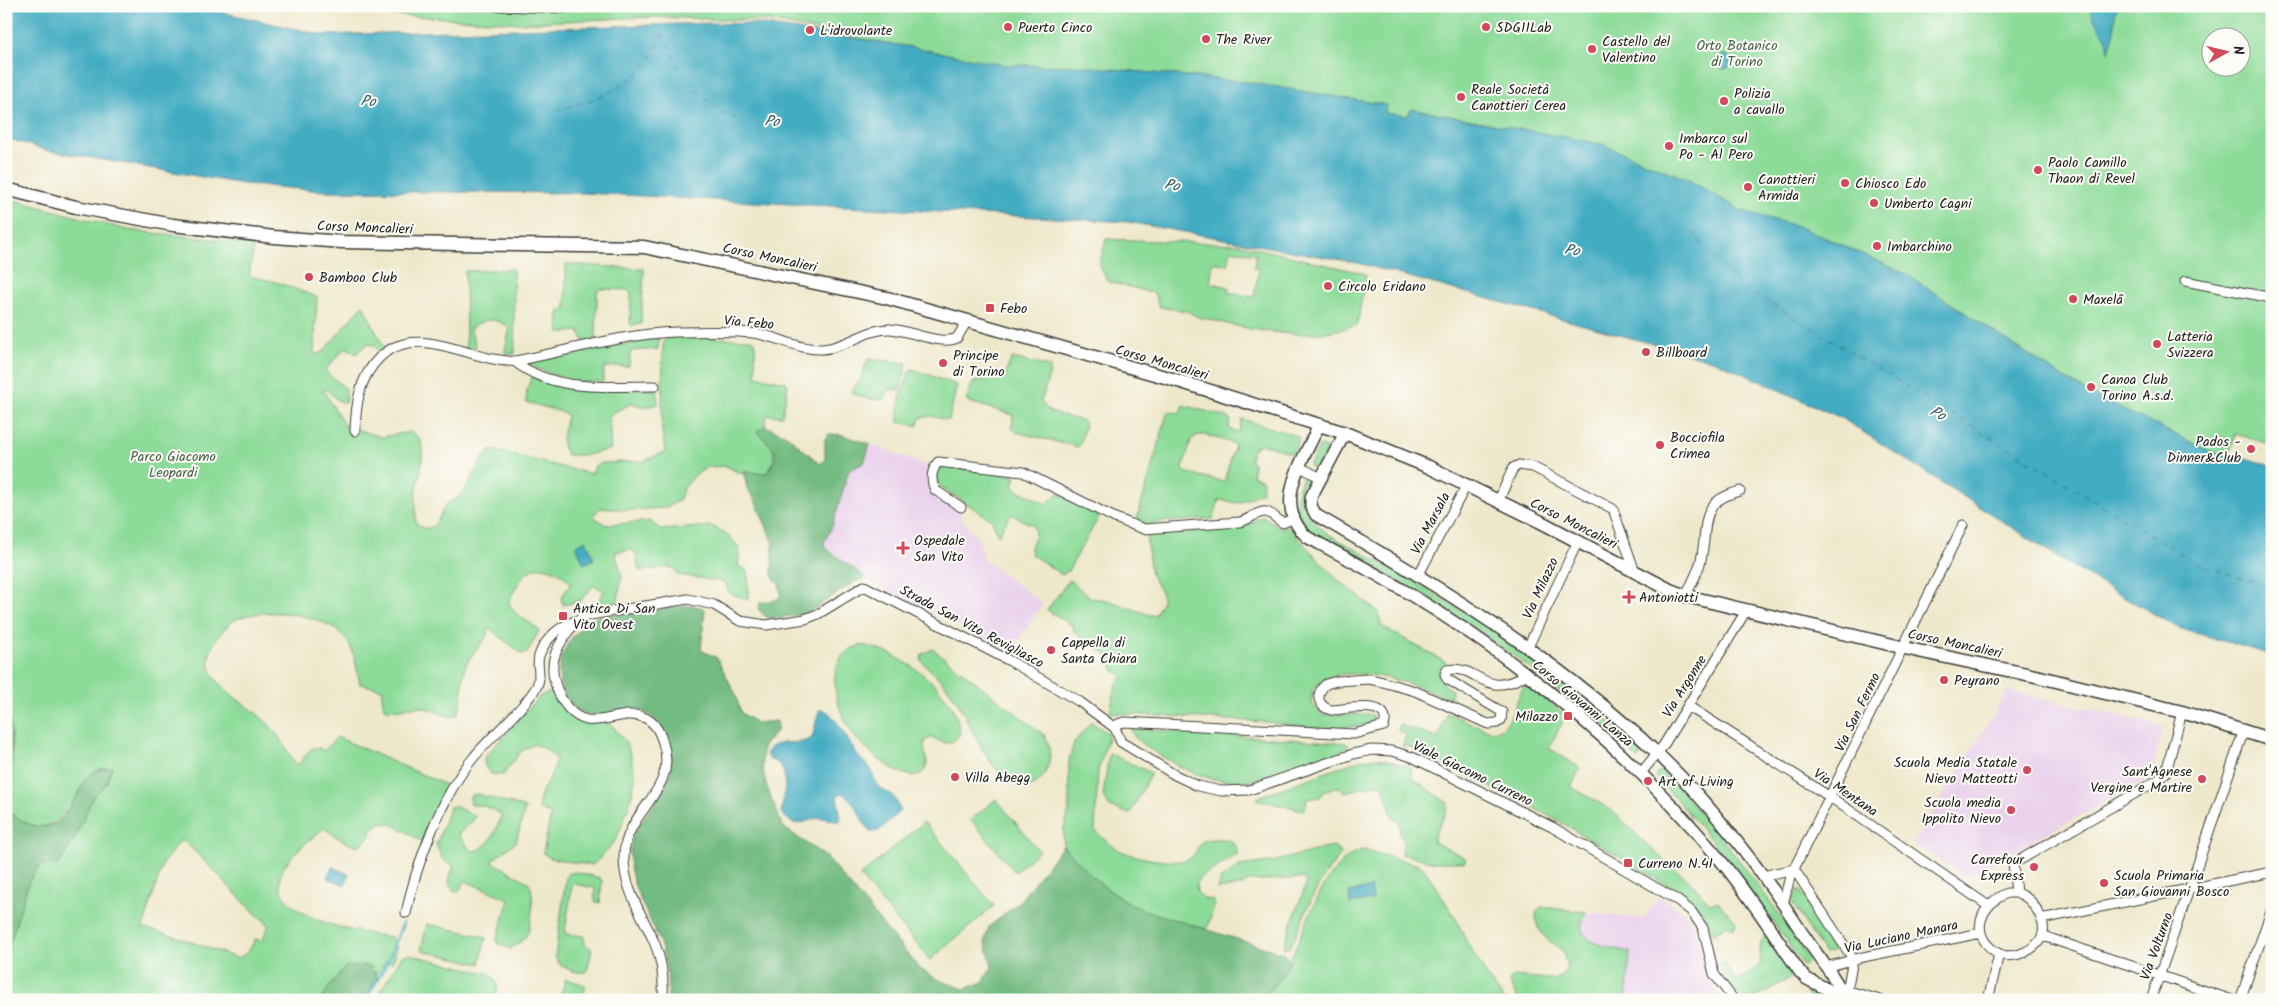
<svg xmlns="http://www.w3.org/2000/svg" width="2278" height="1006" viewBox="0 0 2278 1006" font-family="Kalam,sans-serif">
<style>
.built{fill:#ead1ec}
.green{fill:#8ddb99;stroke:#547c5a;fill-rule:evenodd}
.forest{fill:#72bb81;stroke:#476c4e}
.water{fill:#42acc2;stroke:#2f646f}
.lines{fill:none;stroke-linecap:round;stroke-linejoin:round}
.stream{stroke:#42acc2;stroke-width:3}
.ferry{stroke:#2d5d67;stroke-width:1;stroke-dasharray:6 5;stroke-linecap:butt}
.minor-casing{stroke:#3c3b36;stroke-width:11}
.tertiary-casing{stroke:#3c3b36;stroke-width:14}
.secondary-casing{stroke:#3c3b36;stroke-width:15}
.minor{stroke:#fff;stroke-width:9}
.tertiary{stroke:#fff;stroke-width:11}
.secondary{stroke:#fff;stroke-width:12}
.poi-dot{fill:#d1495b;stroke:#fdfcf7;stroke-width:2}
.labels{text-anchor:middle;stroke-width:4;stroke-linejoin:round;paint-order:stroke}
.poi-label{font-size:14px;fill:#1c1c1c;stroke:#fdfcf7;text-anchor:start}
.park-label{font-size:14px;fill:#445f48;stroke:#fdfcf7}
.street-label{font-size:14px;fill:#1c1c1c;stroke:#fdfcf7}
.water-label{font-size:15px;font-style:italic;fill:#2d5d67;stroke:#fdfcf7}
</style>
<rect width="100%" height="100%" fill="#fdfcf7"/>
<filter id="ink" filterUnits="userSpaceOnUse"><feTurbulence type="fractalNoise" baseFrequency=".02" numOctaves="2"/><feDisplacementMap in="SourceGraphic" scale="10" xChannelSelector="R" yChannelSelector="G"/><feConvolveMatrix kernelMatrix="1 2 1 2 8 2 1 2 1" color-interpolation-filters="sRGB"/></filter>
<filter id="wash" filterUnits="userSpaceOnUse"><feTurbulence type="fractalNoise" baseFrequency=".0096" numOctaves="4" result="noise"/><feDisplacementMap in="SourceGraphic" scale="20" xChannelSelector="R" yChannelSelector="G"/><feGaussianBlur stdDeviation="1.12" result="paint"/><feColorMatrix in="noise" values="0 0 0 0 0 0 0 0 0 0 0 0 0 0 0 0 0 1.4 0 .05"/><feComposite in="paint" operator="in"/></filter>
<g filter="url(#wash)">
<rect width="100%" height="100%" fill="#eee8cb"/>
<path class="built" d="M870,444L927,466V483L930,489L960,511L962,520L980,541L983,559L1043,604L1010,652L865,579L864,576L825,548L824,542L844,481L849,470L864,462Z
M2008,691L2163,726L2151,777L1966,877L1913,844Z
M1659,896L1685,914L1696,929L1704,965L1713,987L1724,1000H1518L1509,982L1513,976L1550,979L1560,978L1567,968L1563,951L1542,935L1536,925V913L1541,907L1644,919Z"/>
<path class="green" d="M253,6H2272V445L2236,434L2229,453L2216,454L2096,397L2066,379L1906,274L1842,245L1797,226L1742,211L1689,180L1601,144L1411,109L1408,116L1385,113L1386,105L1246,82L1081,66L1005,65L767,21L650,17L521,23ZM2210,38H2240V68H2210Z
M6,198L127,230L254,244L249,276L276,282L317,297L314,355L323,352L363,305L384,348L379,351L373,345L367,344L356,354L346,347L326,369L327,373L347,390L345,403L337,400L327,390H323L345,426L381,437L411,432L420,439C426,459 419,475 416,494C415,503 416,513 416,523C436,540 438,512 449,502C452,500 457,500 459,497C471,485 477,466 487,453L493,450L591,474L596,465L604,463L644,461L665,452L662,430L663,344L666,337L752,339L755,341L756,376L786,382L788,386L782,416L767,415L765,426L757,431C773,446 780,452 767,473H740L726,466L708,467L696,474L684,488L679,501L664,508L630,510L600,508L593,516L606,525L650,521L661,530L710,526C722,529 734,539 740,550L738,566L746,570L748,574V600L729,593L725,582L677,575L676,570L671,567L639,571L636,553L631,550L615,552L622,576L617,605L601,604L600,599L604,591L594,585L580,601L563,605L561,598L571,583C549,560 528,562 514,591C512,595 508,601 510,605C515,617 532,621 539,631L527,653L522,654L489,628C487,642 472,651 466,665C459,681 466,702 456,716C444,718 433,708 421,707C408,705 397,713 384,708L382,697L383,689L360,684C357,672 356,658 350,646C335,614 270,606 239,618C230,621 223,631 217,638C213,644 208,656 209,663C214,690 247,703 264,720C278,732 287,751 297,766L312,748H320L324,751L337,737L448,786V790L426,839L421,841C411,835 398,825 387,823C370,819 372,847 354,845C344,843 333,834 324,828C311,839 281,861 280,879C277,920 361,933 391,937C399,946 397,953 392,963L385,960V963L377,974C356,951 331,979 322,1000H6V956L29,881L39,866L74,840L93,797L106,784L112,767C103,768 94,770 87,777C83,781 81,789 78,794C60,824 41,840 10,812C12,796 15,717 6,708ZM182,839C212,866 238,899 269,925L262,941L255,939C251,949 246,955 237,958L174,936L143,928L163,863Z
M1106,239L1238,244L1366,274L1357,325C1298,343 1255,330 1198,317L1187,311L1159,307L1154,293L1109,282L1099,266ZM1231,250L1256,254L1254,268L1259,269L1254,297L1228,292L1229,287L1210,283L1213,262L1228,265Z
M566,264L644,269L641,324L631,325L630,323L631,295L629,290L600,289L597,291L596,340L584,342L579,331L559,333V311L566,308Z
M513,269L515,354H506L505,351L510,327C491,317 488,318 470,328L476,348L474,350L466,348L465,271Z
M659,338L658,349L631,351L629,366L604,367L603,382H575L527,365L526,362Z
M1012,358L1050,367V372L1041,402L1050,412L1083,421L1085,424L1080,445L1077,447L1016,432L1012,428L1013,415L966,401L973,382L983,380L994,371L1005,374Z
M868,359L907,363L900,390L890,389L884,400L870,399L853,394L852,391L861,378Z
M912,369L957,385L949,420L930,416L920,418L917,426L899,422C894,408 905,386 909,372Z
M532,377L577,390L657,389L658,404L645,407L632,403L611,414L609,420L611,449L586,455H567C558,442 564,430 567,416L565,413L526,402L527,389Z
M1183,405L1227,417L1230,419L1229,429L1239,432L1242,419L1297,436L1299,439L1293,453L1260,444L1254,448L1250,459L1254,465L1252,475L1263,480L1262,492L1239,503L1219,500L1213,519L1159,522L1149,525L1139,524L1137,519L1167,414L1169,412L1180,413ZM1198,435H1206L1235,444L1224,482L1184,472L1183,468L1191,440Z
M1320,445L1327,449L1316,470L1309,466Z
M944,466L1016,476L1013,486C1020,494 1037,497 1046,504L1058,493L1099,517L1068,571L1062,575L1031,554L1030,548L1035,537L1034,526L1011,514L998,535L992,520L941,487L937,481L939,470Z
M1304,475L1311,479C1297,507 1306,516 1328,534C1365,555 1404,575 1440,597C1513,641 1579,694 1642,751L1638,759C1575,701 1507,647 1434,602C1392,577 1349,555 1309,530C1293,511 1294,496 1304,475Z
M1263,516L1280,528L1290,526L1295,535L1338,580L1377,611L1381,617V626L1447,663L1440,675L1444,685L1452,690L1451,697H1443C1412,683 1334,655 1312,692C1310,702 1314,709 1323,715L1368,714L1372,715L1373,722L1368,725L1326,729L1265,722L1110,713L1116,684L1123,677L1114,671L1108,655L1075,633L1072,625L1047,610L1069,580L1091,598L1107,600L1150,615H1155L1162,602V594L1151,575L1146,534L1220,526H1247Z
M862,645C901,652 958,691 960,734C947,750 943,740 930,738L925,741C921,751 931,761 925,770C909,791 860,746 851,731C834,705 821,654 862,645Z
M933,649L1044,735C1050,745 1052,757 1047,768C1044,776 1039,784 1030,786C998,795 969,722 957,701C948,686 933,672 921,661L922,654Z
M1525,686L1532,688L1562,712L1564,719L1549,748L1580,768L1571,787L1610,809L1659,856L1689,880L1709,903L1718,902L1736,922L1734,929L1727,925L1713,935L1708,921L1701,911L1694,903L1667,885L1557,820L1410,747L1402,746L1407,735L1398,730L1400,725L1438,738L1447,713L1490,731C1514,733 1513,699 1525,686Z
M549,693L554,694L568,714L610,723L625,741L631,756L635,778L631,799L617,838L598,861L591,865L577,863L550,858L543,853L551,814L539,810C537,789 554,779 556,759L545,749L534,744L521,751L503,775L491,774L485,767L484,758L540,696Z
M1091,722L1109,734L1098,771L1095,830C1103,839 1114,849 1126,853C1139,858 1179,866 1190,858C1197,854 1198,845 1204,840C1217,839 1239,835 1237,855L1199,878L1196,884L1197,892L1204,899L1213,900L1215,904L1207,929C1185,923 1161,918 1140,909C1110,896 1084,871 1063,846L1064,828L1069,812V760L1074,743Z
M1135,729L1347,743L1349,745C1343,754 1325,757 1315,761C1252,784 1223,793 1163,757C1153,751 1135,742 1131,730Z
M1109,753L1151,773L1130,814L1110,807L1103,796Z
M1374,758L1384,759L1411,768L1412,778L1448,803C1448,818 1433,828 1434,842L1465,858V862H1435L1401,854L1404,841L1400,835V823L1393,818L1382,783L1345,792L1338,787L1326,790L1320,797L1307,799L1305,808L1303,810L1258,800V797L1360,760Z
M1662,770C1717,830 1767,892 1810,961L1803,966C1758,896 1711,837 1655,776Z
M477,794L525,808L516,842L491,861L528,882C536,890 532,926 526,936C523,941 515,945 511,949L497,943V939L509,899L465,881L458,892C444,888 450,876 454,866L443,860L436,845L450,807L455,806L475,816L473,821L458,834L471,851C488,852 498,828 501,814L482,805H471L470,796Z
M996,799L1039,851L1015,872L971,820Z
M924,822L994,906L930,960L860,876Z
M1334,846L1342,855C1315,880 1306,916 1289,948L1283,947L1305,887L1306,882L1304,878L1249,881L1240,886L1217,889L1221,879L1240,866L1276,861Z
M1365,850L1419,865L1425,870L1455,917L1466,941L1488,978L1504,1000H1262C1269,991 1277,982 1283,973C1303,940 1324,855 1365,850Z
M575,872L600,878L602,881L600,903L595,902V888L574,884L572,886L565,931L566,934L584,936L585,945L592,949L587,972C575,974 560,968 555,957L566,878L568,874Z
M1799,889L1838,950L1825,954L1791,901Z
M1541,907L1586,912C1568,943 1609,947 1630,952L1626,1000H1518L1509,982L1513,976L1550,979L1560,978L1567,968L1563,951C1547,939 1536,934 1536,913Z
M427,924L486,937L480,964L421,950Z
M1767,934L1794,976L1750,1000H1744L1728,983L1718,965L1724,962L1734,979L1738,980L1759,966L1761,961C1759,952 1759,941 1767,934Z
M408,954L490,974C500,982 498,989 494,1000H375L402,956Z
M566,979L585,985L584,1000H557L559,995L561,994Z
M1801,983L1832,998L1834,1000H1811Z"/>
<path class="forest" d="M765,426L788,436L820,464L825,460V438L829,434L842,435L870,444L864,463L849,470L832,527L824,542L825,548L864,576L865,579L854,582L808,613L774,619L766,617L758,609L760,603L776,600L781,595L779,584L772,576L773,542L755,500L747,488L744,472L767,473L775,460V451L757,431Z
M693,605L705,609L701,650L717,658L735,693L741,713L757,723L777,721V731L763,746L762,766L767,788L783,827L826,857L920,969L941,981L964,989L983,982L992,967L985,940L989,927L1019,902L1063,846L1096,880L1119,897L1141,909L1285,954L1290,961L1283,974L1262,1000H668C669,980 666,959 659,940C648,912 627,883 630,851C633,812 681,793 670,750C666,736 660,720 646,713C626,703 604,722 583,713C573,709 567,701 563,692C550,662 572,627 600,616Z
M6,708L9,711L12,788L10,812C22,823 45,834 60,820C67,814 74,802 78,794C81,789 83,781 87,777C94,770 103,769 112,767L106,784L93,797L74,840L59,864L39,866L29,881L6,956Z
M363,965L371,967L377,977L364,1000H322L328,988L345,967Z"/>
<path class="water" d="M6,6H194L323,35L713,23L757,24L906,46L1005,65L1081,66L1246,82L1386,105L1385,113L1408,116L1411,109L1601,144L1689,180L1742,211L1797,226L1842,245L1906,274L2065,379L2096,397L2216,454L2229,453L2272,466V655L2178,628L2078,570L1841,418L1715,361L1358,263L1128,222L584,193L322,191L243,184L45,150L6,138Z
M2091,6H2117L2114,21V34L2109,52L2107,39L2093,18Z
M1717 62a7 7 0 1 1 14 0a7 7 0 1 1-14 0Z
M586,540L594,559L584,564L576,545Z
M819,710H825C840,720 848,743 859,757C862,761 867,764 870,768C874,773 873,781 878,786C890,796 895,792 900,811L879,831L871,832C859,821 857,799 841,793L837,796L841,818L839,822C833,821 824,817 818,818C800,822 797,830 781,813C783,796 793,765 770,760L766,755C774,735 797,748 812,738Z
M332,867L349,874L345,885L327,878Z
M1371,888L1373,900L1350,904L1349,892Z"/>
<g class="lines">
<path class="stream" d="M390,956L403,923
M366,1000L389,959"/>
<path class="ferry" d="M663,33C673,67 704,106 737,119
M556,110C604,98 646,84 663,32
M1692,232L1734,281L2200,565L2272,587"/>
</g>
</g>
<g filter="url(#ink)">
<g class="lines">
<defs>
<path id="minor" d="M495,6L565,8
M2185,281L2272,298
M514,361C554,393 608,386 655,386
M355,431C356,404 359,378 379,358C411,326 454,351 493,359C500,360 508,362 515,361C568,351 622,334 676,332C702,332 733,330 759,334C780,338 801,350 822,349C846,348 867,328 890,329C909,330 941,346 957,338L967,321
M1300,467L1321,478
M1498,502L1513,468L1519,465L1533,467L1613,509L1635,572
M961,507L935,490C930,479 931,471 938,462L1023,472L1115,518L1144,529L1239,522C1249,521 1260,508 1269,513C1274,515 1277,520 1283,523L1292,519
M1419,574L1466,486
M1686,596C1691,584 1698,573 1701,560C1709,525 1697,502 1740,491
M1528,647L1578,541
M1688,706L1830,797L1987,905
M1115,728L1121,742L1175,775L1198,786L1221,791L1249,790L1353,754L1372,750L1392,751L1412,757L1552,827L1677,900L1691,911L1703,928L1714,974L1734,1000
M1115,728L1118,724L1124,722L1354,734L1384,726C1393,698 1345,710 1331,710C1317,706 1315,694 1326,684L1337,681L1369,679L1383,682L1415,691L1488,724L1497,723L1501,720L1502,712L1447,679L1445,674L1447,670C1479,663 1483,702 1527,674
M1641,773L1663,746L1746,611
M1794,869L1853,959
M1762,876L1794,869
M2007,893C2012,893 2017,892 2022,895C2033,900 2046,921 2043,933C2039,950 2011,962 1996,952C1968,934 1981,904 2007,893Z
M2016,893L2013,864L2158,780L2166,772L2182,712
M1783,904L1790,877L1963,525
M406,913C416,865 442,794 474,757C492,735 523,710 537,686C542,676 536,665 539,656C544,640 561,624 577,621
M2041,919L2272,872
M2043,936L2232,1000
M1826,967L1863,957L1981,933
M1842,989L1880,1000
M1846,996L1853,959
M663,1000C664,981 662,961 655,944C643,915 623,889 624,856C625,810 679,792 663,743C660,732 654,721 643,717C626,710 605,723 587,720C563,715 547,677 555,655C560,641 572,624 584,616L688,599L714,605L740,621L766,625L805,619L818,614L864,586L1010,661L1080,702L1115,728
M1988,1000L1999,954
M2151,1000L2244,730
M2240,1000L2272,909"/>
<path id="tertiary" d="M1319,425C1303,461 1271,504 1307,537C1339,554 1372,571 1403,590C1523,662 1632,753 1721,861C1750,896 1774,935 1800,972L1807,979L1845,998
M1345,433L1311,497V506L1316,515C1436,584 1555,657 1656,752C1708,801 1760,868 1799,928C1814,952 1834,973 1846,1000"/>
<path id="secondary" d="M6,189L76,207L173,225L274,237L342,242L644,247L887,298L1172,379L1345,433L1429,467L1539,521L1670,590L1686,596L1918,651L2040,677L2182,712L2272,740"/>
</defs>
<use href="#minor" class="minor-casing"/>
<use href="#tertiary" class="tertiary-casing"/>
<use href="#secondary" class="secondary-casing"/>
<use href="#minor" class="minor"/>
<use href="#tertiary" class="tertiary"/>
<use href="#secondary" class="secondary"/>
</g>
</g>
<g class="poi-dot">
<circle cx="1008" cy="27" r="5"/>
<circle cx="1486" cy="27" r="5"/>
<circle cx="810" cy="30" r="5"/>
<circle cx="1206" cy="39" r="5"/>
<circle cx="1592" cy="49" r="5"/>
<circle cx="1461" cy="97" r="5"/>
<circle cx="1724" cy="101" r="5"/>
<circle cx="1669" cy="146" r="5"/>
<circle cx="2038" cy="170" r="5"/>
<circle cx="1845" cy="183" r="5"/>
<circle cx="1748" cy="187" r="5"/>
<circle cx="1874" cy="203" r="5"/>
<circle cx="1877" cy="246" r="5"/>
<circle cx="309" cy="277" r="5"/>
<circle cx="1328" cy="286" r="5"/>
<circle cx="2073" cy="299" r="5"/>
<rect x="985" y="303" width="10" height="10" rx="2.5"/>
<circle cx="2157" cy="344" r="5"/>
<circle cx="1646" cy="352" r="5"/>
<circle cx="943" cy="363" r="5"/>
<circle cx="2091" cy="387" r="5"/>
<circle cx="1660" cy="445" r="5"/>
<circle cx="2251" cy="449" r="5"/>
<path d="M900.5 540.5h5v5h5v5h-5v5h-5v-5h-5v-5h5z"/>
<path d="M1626.5 589.5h5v5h5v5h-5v5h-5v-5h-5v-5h5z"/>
<rect x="558" y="611" width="10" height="10" rx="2.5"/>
<circle cx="1051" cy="650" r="5"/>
<circle cx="1944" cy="680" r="5"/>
<rect x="1563" y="711" width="10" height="10" rx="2.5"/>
<circle cx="2027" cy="770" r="5"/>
<circle cx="955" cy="777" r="5"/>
<circle cx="2202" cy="779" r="5"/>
<circle cx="1648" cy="781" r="5"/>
<circle cx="2011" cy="810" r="5"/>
<rect x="1623" y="858" width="10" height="10" rx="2.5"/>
<circle cx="2034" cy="867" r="5"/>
<circle cx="2104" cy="883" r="5"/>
</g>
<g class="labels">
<g class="poi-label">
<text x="1018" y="32">Puerto Cinco</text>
<text x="1496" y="32">SDG11Lab</text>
<text x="820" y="35">L'idrovolante</text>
<text x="1216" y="44">The River</text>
<text x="1602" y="46">Castello del<tspan x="1602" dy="16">Valentino</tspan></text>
<text x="1471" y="94">Reale Società<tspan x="1471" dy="16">Canottieri Cerea</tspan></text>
<text x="1734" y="98">Polizia<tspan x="1734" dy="16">a cavallo</tspan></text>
<text x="1679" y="143">Imbarco sul<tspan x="1679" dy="16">Po - Al Pero</tspan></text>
<text x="2048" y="167">Paolo Camillo<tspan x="2048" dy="16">Thaon di Revel</tspan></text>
<text x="1758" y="184">Canottieri<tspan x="1758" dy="16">Armida</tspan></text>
<text x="1855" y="188">Chiosco Edo</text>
<text x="1884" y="208">Umberto Cagni</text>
<text x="1887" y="251">Imbarchino</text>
<text x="319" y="282">Bamboo Club</text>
<text x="1338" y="291">Circolo Eridano</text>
<text x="2083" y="304">Maxelâ</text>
<text x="1000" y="313">Febo</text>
<text x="2167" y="341">Latteria<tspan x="2167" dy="16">Svizzera</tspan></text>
<text x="1656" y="357">Billboard</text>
<text x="953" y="360">Principe<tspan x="953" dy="16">di Torino</tspan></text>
<text x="2101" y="384">Canoa Club<tspan x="2101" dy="16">Torino A.s.d.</tspan></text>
<text x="1670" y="442">Bocciofila<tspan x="1670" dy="16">Crimea</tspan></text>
<text x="2241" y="446" text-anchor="end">Pados -<tspan x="2241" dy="16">Dinner&amp;Club</tspan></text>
<text x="914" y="545">Ospedale<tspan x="914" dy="16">San Vito</tspan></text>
<text x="1639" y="602">Antoniotti</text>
<text x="573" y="613">Antica Di San<tspan x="573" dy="16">Vito Ovest</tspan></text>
<text x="1061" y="647">Cappella di<tspan x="1061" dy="16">Santa Chiara</tspan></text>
<text x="1954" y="685">Peyrano</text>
<text x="1558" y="721" text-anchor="end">Milazzo</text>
<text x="2017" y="767" text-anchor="end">Scuola Media Statale<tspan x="2017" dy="16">Nievo Matteotti</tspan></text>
<text x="2192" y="776" text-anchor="end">Sant'Agnese<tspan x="2192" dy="16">Vergine e Martire</tspan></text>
<text x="965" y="782">Villa Abegg</text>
<text x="1658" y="786">Art of Living</text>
<text x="2001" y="807" text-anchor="end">Scuola media<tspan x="2001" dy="16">Ippolito Nievo</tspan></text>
<text x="2024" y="864" text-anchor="end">Carrefour<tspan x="2024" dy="16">Express</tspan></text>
<text x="1638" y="868">Curreno N.41</text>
<text x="2114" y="880">Scuola Primaria<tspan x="2114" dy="16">San Giovanni Bosco</tspan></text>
</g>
<g class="park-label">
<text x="1737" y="50">Orto Botanico<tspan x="1737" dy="16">di Torino</tspan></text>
<text x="173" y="461">Parco Giacomo<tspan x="173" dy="16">Leopardi</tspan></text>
</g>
<g class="street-label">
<text transform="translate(365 227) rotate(2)" y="5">Corso Moncalieri</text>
<text transform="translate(770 257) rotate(12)" y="5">Corso Moncalieri</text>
<text transform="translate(749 322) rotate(5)" y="5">Via Febo</text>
<text transform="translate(1162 362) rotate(16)" y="5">Corso Moncalieri</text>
<text transform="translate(1430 523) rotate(-62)" y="5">Via Marsala</text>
<text transform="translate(1574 523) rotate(27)" y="5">Corso Moncalieri</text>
<text transform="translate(1540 588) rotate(-65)" y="5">Via Milazzo</text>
<text transform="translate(972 626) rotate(28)" y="5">Strada San Vito Revigliasco</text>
<text transform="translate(1955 643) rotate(12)" y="5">Corso Moncalieri</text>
<text transform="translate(1684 686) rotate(-58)" y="5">Via Argonne</text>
<text transform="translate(1583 703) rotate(40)" y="5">Corso Giovanni Lanza</text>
<text transform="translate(1857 712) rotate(-64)" y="5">Via San Fermo</text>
<text transform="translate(1473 773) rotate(26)" y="5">Viale Giacomo Curreno</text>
<text transform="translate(1846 792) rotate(34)" y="5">Via Mentana</text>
<text transform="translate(1901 936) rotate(-12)" y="5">Via Luciano Manara</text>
<text transform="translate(2156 946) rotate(-70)" y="5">Via Volturno</text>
</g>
<g class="water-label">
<text transform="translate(368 101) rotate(3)" y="5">Po</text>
<text transform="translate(772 121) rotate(4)" y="5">Po</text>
<text transform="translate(1172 185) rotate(9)" y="5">Po</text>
<text transform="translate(1572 250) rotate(9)" y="5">Po</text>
<text transform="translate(1938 413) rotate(28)" y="5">Po</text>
</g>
</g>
<rect width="2278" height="1006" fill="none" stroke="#fdfcf7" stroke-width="25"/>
<g transform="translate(2226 52) rotate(82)"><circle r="24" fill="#fdfcf7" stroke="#a3a29f"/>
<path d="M0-4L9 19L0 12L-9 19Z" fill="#d1495b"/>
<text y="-8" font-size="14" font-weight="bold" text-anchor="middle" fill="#1c1c1c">N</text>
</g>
</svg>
